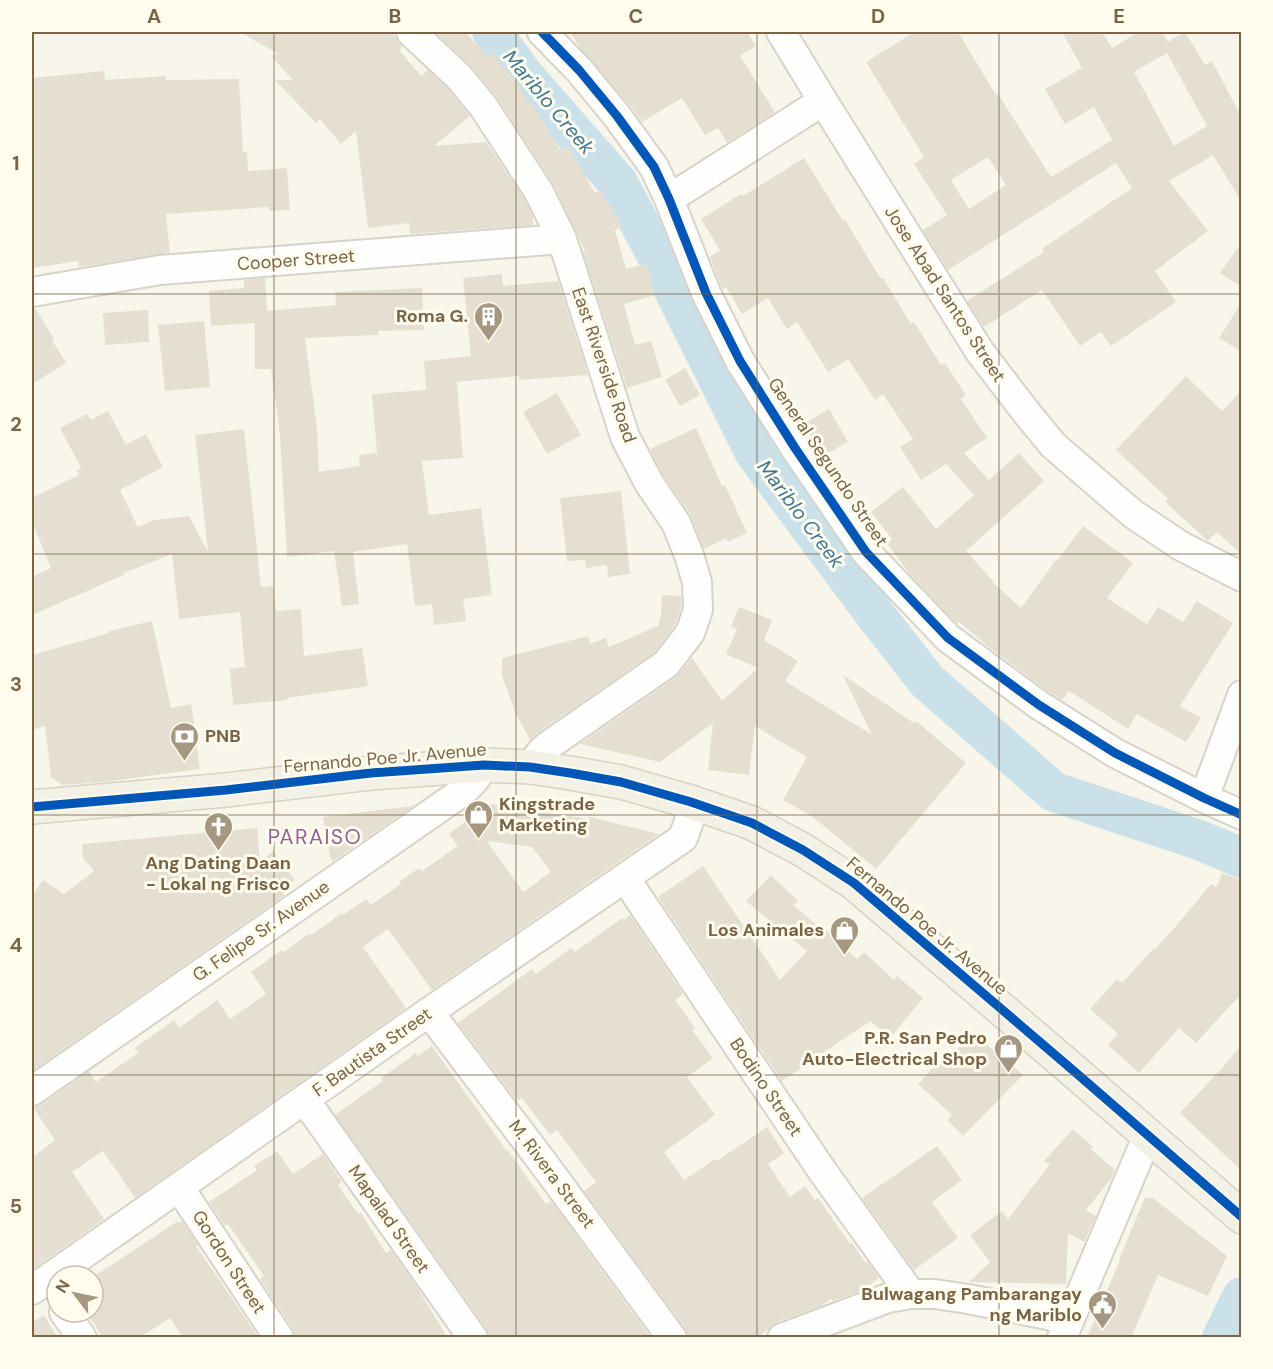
<svg xmlns="http://www.w3.org/2000/svg" width="1273" height="1369" viewBox="0 0 1273 1369" font-family="'DM Sans',sans-serif">
<style>
.lines{fill:none;stroke-linecap:round;stroke-linejoin:round}
.river{stroke:#cae1ea;stroke-width:40}
.building{fill:#e5dfd2;fill-rule:evenodd}
.minor-casing{stroke:#d7d3c9;stroke-width:32}
.major-casing{stroke:#d8d1c5;stroke-width:36}
.minor{stroke:#fefefc;stroke-width:28}
.major{stroke:#f3f1e5;stroke-width:33}
.cycleway-casing{stroke:#fffcee;stroke-width:13}
.cycleway{stroke:#0057b8;stroke-width:9}
.grid{fill:none;stroke:#7a6447;stroke-width:1.5;stroke-opacity:0.55}
.labels{text-anchor:middle;stroke-width:6;stroke-linejoin:round;paint-order:stroke}
.street-label{font-size:18px;fill:#7a6447;stroke:#fffcee}
.poi-label{font-size:18px;font-weight:bold;fill:#7a6447;stroke:#fffcee;text-anchor:end}
.water-label{font-size:20px;font-style:italic;fill:#417797;stroke:#fffcee}
.quarter-label{font-size:21px;letter-spacing:1.5px;fill:#905f97;stroke:#fffcee}
.neatline{fill:none;stroke:#7a6447;stroke-width:2}
.grid-label{font-size:20px;text-anchor:middle;font-weight:bold;fill:#7a6447}
</style>
<rect width="100%" height="100%" fill="#f8f6eb"/>
<g class="lines">
<path class="river" d="M492,32L524,76L618,183L655,252L755,453L877,617L927,681L1054,792L1199,840L1242,858
M1222,1338L1242,1297"/>
</g>
<path class="building" d="M240,32H393L395,37L402,47L399,50L421,76L428,70L447,88L470,116L434,146L486,142L525,200L533,217V225L410,234L409,223L368,228L356,131L341,144L320,119L316,123L275,80H293L272,57L277,53Z
M435,32H465L486,56L491,53L516,81L529,103L531,102L560,150L567,145L595,193L600,190L622,226L615,230L626,269L646,264L655,295L624,304L635,345L651,341L662,377L627,388L583,252L585,251L554,185L496,96L470,65Z
M570,32H747L756,46L740,56L775,112L727,143L718,128L705,135L682,98L642,122L633,109L580,48Z
M915,32H958L996,95L998,94L1051,177L1112,140L1094,107L1065,124L1045,89L1082,68L1062,32H1102L1112,48L1139,32H1162L1168,42L1185,32L1205,65L1212,61L1242,118V202L1213,155L1169,181L1208,231L1155,271L1176,302L1111,346L1101,332L1080,346L1042,290L984,327L967,301L1044,252L1042,249L1132,188L1116,163L948,270L923,230L947,215L914,164L924,157L866,62ZM1167,53L1207,126L1174,146L1134,72ZM988,157L1006,185L969,209L951,180Z
M104,71L105,80L166,76V80L239,79L243,152H247L248,171L287,168L290,210L269,211V207L166,214L170,253L79,267L78,261L32,268V78Z
M804,158L843,221L845,220L881,279L883,278L911,324L914,322L941,365L945,363L966,395L961,399L987,438L964,453L989,480L1019,453L1044,481L966,551L993,581L992,582L1021,608L1055,561H1057L1083,526L1133,563L1107,598L1147,624L1158,607L1183,622L1197,601L1233,623L1180,706L1201,718L1186,742L1137,714L1128,729L1069,691L1062,700L1048,691L989,647L959,622L957,624L911,576L887,543L892,539L871,512L903,487L936,529L974,495L946,464L921,480L900,447L913,439L883,394L875,400L848,359L828,372L797,322L787,329L768,298L742,314L726,287L723,289L721,286L710,257L720,250L701,219L741,194L743,196Z
M1242,242V287L1220,273Z
M502,274L503,286L558,281L588,375L519,380V376L457,382L463,458L422,461L429,515L481,508L492,595L463,599L466,621L434,625L432,604L415,606L407,544L353,552L359,604L342,606L334,551L287,557L280,435L271,369H255V323L211,326L209,291L244,288V280L265,278L267,311L336,305L335,292L422,288L424,330L378,331V335L305,338L317,429L319,472L360,466L359,455L377,453L372,394L426,390L424,361L471,356L463,278Z
M1242,302V352L1219,338Z
M32,308H35L54,339L52,340L66,363L32,384Z
M148,310L149,342L105,345L103,313Z
M204,321L210,387L165,391L158,325Z
M685,368L700,395L680,406L665,380Z
M1186,376L1222,411L1242,390V555L1217,532L1208,541L1165,502L1168,499L1116,450Z
M557,393L581,435L547,454L523,412Z
M829,409L848,442L822,456L804,424Z
M108,411L126,445L146,434L163,467L120,490L138,527L154,520L189,516L208,552L195,435L244,429L261,587L273,586L276,611L301,609L304,656L362,648L368,686L287,698L288,700L233,705L230,669L245,667L240,612L179,619L172,554L124,573V575L32,615V577L51,568L32,522V498L79,475L77,470L81,468L60,428L87,414L91,420Z
M696,428L722,486L725,485L747,533L728,542L726,538L704,549L690,514L663,475L650,449Z
M621,491L630,574L608,577L607,565L586,568L585,560L567,561L560,498Z
M662,595L681,596V608L675,625L655,652L540,731L530,740L516,714L502,676V658L588,636L590,644L606,638L609,647L660,625H658L661,615Z
M739,607L772,620L764,640L798,661L785,681L872,735L843,675L914,723L916,721L966,763L876,869L813,817L783,800L807,757L755,726L749,775L708,770L713,723L660,762L580,744L675,678L692,658L722,701L758,668L726,654L737,629L731,626Z
M152,621L171,708L191,704L200,769L104,782L63,785L51,777L45,726L32,730V655L109,633V631Z
M488,804L588,819L590,817L659,834L432,990L388,929L363,947L406,1008L135,1198L103,1151L72,1172L104,1219L32,1270V1158L55,1140L33,1107L41,1105L89,1071L96,1082L138,1053L135,1048L174,1020L179,1028L217,1000L230,1019L266,994L251,972L282,950L284,952L310,933L311,935L342,913L343,915L366,899L371,905L401,884L399,882L419,868L422,871L458,846L449,834ZM487,841L532,847L551,872L523,892Z
M413,806L333,861L330,857L323,817Z
M257,828L260,862L273,851L295,880L281,891L285,895L32,1071V896L43,880L64,894L94,871L83,858L82,844Z
M703,866L780,980L807,951L746,901L771,875L798,901L793,905L825,932L826,930L857,959L864,952L894,980L897,976L923,998L890,1038L870,1021L782,1081L658,897Z
M1222,873L1242,880V993L1196,1043L1179,1028L1139,1073L1108,1045L1118,1034L1090,1009L1117,979L1122,983L1154,948L1155,949L1176,926L1211,884L1217,887Z
M630,915L683,994L675,1000L695,1028L692,1030L713,1058L687,1077L715,1115L664,1152L684,1180L715,1159L717,1161L767,1127L784,1153L768,1164L790,1197L805,1186L815,1200L818,1198L850,1244L852,1243L865,1262L867,1261L879,1278L863,1290L833,1301L831,1299L821,1306L783,1320L782,1319L756,1338H688L685,1328L584,1191L596,1182L557,1130L550,1135L522,1098L517,1101L458,1023L532,969L536,974L571,948L575,952L622,918L624,920Z
M973,1032L1005,1061L1006,1060L1023,1075L963,1136L947,1120L952,1115L918,1084L938,1062L942,1065Z
M1242,1044V1171L1180,1113L1222,1068Z
M432,1046L506,1150L507,1149L546,1204L550,1201L557,1209L651,1338H489L486,1328L335,1115L383,1081L381,1078L416,1053L418,1056Z
M1073,1129L1093,1147L1091,1149L1115,1170L1111,1179L1086,1210L1096,1216L1084,1242L1068,1233L1066,1284L969,1282L990,1262L970,1235L1002,1211L1008,1219L1050,1164L1044,1161Z
M937,1146L962,1180L932,1202L958,1238L914,1270L862,1198Z
M277,1151L293,1174L323,1154L342,1182L338,1185L358,1214L361,1213L386,1253L391,1250L415,1284L448,1338H295L293,1329L260,1279L264,1276L228,1224L225,1226L209,1202L257,1170L254,1166Z
M1145,1198H1153L1227,1256L1208,1296L1158,1275L1131,1338H1087L1120,1260L1119,1259Z
M178,1221L179,1223L182,1221L198,1245L196,1246L259,1338H183L170,1318L139,1338H103L86,1312H93V1277Z
M44,1315L58,1338H32V1323Z"/>
<g class="lines">
<defs>
<path id="minor" d="M411,32L459,77L483,106L539,192L562,239L625,437L649,483L676,523L689,555L697,582L698,610L690,633L666,664L549,745L541,752L530,767
M542,32L579,70L617,116L654,167L669,199L706,293L740,361L795,448L866,552L948,638L1039,705L1115,753L1204,798L1242,815
M781,32L823,101L980,352L1026,412L1053,445L1133,514L1181,546L1242,577
M669,199L823,101
M32,292L160,270L562,239
M1204,798L1242,695
M625,878L823,1172L911,1294
M429,1012L544,1164L672,1338
M32,1091L462,792C472,784 479,776 484,765
M305,1100L473,1338
M179,1187L279,1338
M32,1290L429,1012L683,838L689,821L691,802
M64,1312L82,1338
M782,1338L888,1298L911,1294H935L968,1299L1048,1315L1069,1322
M1062,1338L1148,1135"/>
<path id="major" d="M32,807L226,790L371,773L484,765L530,767L570,773L621,782L691,802L752,823L803,850L854,883L1075,1072L1242,1217"/>
</defs>
<use href="#minor" class="minor-casing"/>
<use href="#major" class="major-casing"/>
<use href="#minor" class="minor"/>
<use href="#major" class="major"/>
<defs>
<path id="cycleway" d="M542,32L579,70L617,116L654,167L669,199L706,293L740,361L795,448L866,552L948,638L1039,705L1115,753L1204,798L1242,815
M32,807L226,790L371,773L484,765L530,767L570,773L621,782L691,802L752,823L803,850L854,883L1075,1072L1242,1217"/>
</defs>
<use href="#cycleway" class="cycleway-casing"/>
<use href="#cycleway" class="cycleway"/>
</g>
<path class="grid" d="M274,32V1338M516,32V1338M757,32V1338M999,32V1338M32,294H1242M32,554H1242M32,815H1242M32,1075H1242"/>
<defs>
<symbol id="building-pin" viewBox="-11 -11 22 30"><path d="M0 17L-7.5 6A9.5 9.5 0 1 1 7.5 6Z" fill="#a69780" stroke="#fffcee"/><path d="M-4-6H4V6H1V3H-1V6H-4ZM-2.5-4.3h1.7v1.8h-1.7ZM.8-4.3h1.7v1.8H.8ZM-2.5-1h1.7V.8h-1.7ZM.8-1h1.7V.8H.8Z" fill="#fff"/></symbol>
<symbol id="bank-pin" viewBox="-11 -11 22 30"><path d="M0 17L-7.5 6A9.5 9.5 0 1 1 7.5 6Z" fill="#a69780" stroke="#fffcee"/><path d="M-6-4H6V4H-6ZM0-2.3a2.3 2.3 0 1 0 0 4.6a2.3 2.3 0 1 0 0-4.6Z" fill="#fff"/></symbol>
<symbol id="shop-pin" viewBox="-11 -11 22 30"><path d="M0 17L-7.5 6A9.5 9.5 0 1 1 7.5 6Z" fill="#a69780" stroke="#fffcee"/><path d="M-5-2.5h2.3a2.7 3.5 0 0 1 5.4 0H5L5.5 6h-11ZM-1.5-2.5h3a1.5 2.3 0 0 0-3 0Z" fill="#fff"/></symbol>
<symbol id="church-pin" viewBox="-11 -11 22 30"><path d="M0 17L-7.5 6A9.5 9.5 0 1 1 7.5 6Z" fill="#a69780" stroke="#fffcee"/><path d="M-1.2-6h2.4v3.5h3.3v2.4h-3.3V6h-2.4V-.1h-3.3v-2.4h3.3Z" fill="#fff"/></symbol>
<symbol id="civic-pin" viewBox="-11 -11 22 30"><path d="M0 17L-7.5 6A9.5 9.5 0 1 1 7.5 6Z" fill="#a69780" stroke="#fffcee"/><path d="M-.6-6.5H3V-4.5H.6V-3L4-1V1h2V6H-6V1h2V-1L-.6-3ZM-1.2 2.5V6h2.4V2.5Z" fill="#fff"/></symbol>
</defs>
<g fill-rule="evenodd">
<use href="#building-pin" x="472" y="300" width="33" height="45"/>
<use href="#bank-pin" x="168" y="720" width="33" height="45"/>
<use href="#shop-pin" x="462" y="798" width="33" height="45"/>
<use href="#church-pin" x="202" y="810" width="33" height="45"/>
<use href="#shop-pin" x="828" y="914" width="33" height="45"/>
<use href="#shop-pin" x="992" y="1032" width="33" height="45"/>
<use href="#civic-pin" x="1086" y="1288" width="33" height="45"/>
</g>
<g class="labels">
<g class="street-label">
<text transform="translate(296 260) rotate(-4)" y="6">Cooper Street</text>
<text transform="translate(945 294) rotate(57)" y="6">Jose Abad Santos Street</text>
<text transform="translate(604 365) rotate(71)" y="6">East Riverside Road</text>
<text transform="translate(828 462) rotate(56)" y="6">General Segundo Street</text>
<text transform="translate(385 758) rotate(-5)" y="6">Fernando Poe Jr. Avenue</text>
<text transform="translate(927 926) rotate(40)" y="6">Fernando Poe Jr. Avenue</text>
<text transform="translate(261 931) rotate(-35)" y="6">G. Felipe Sr. Avenue</text>
<text transform="translate(372 1052) rotate(-35)" y="6">F. Bautista Street</text>
<text transform="translate(766 1087) rotate(56)" y="6">Bodino Street</text>
<text transform="translate(552 1174) rotate(53)" y="6">M. Rivera Street</text>
<text transform="translate(389 1219) rotate(55)" y="6">Mapalad Street</text>
<text transform="translate(229 1262) rotate(57)" y="6">Gordon Street</text>
</g>
<g class="poi-label">
<text x="468" y="322">Roma G.</text>
<text x="205" y="742" text-anchor="start">PNB</text>
<text x="499" y="810" text-anchor="start">Kingstrade<tspan x="499" dy="21">Marketing</tspan></text>
<text x="218" y="869" text-anchor="middle">Ang Dating Daan<tspan x="218" dy="21">- Lokal ng Frisco</tspan></text>
<text x="824" y="936">Los Animales</text>
<text x="987" y="1044">P.R. San Pedro<tspan x="987" dy="21">Auto-Electrical Shop</tspan></text>
<text x="1082" y="1300">Bulwagang Pambarangay<tspan x="1082" dy="21">ng Mariblo</tspan></text>
</g>
<g class="water-label">
<text transform="translate(549 102) rotate(50)" y="7">Mariblo Creek</text>
<text transform="translate(801 514) rotate(53)" y="7">Mariblo Creek</text>
</g>
<g class="quarter-label">
<text x="315" y="844">PARAISO</text>
</g>
</g>
<rect width="1273" height="1369" fill="none" stroke="#fffcee" stroke-width="66"/>
<g transform="translate(75 1294) rotate(302)"><circle r="28" fill="#fffcee" stroke="#cabfab" stroke-width="1.5"/>
<path d="M0-4.5L10 22L0 15L-10 22Z" fill="#a69780"/>
<text y="-9" font-size="16" font-weight="bold" text-anchor="middle" fill="#7a6447">N</text>
</g>
<rect x="33" y="33" width="1207" height="1303" class="neatline"/>
<g class="grid-label">
<text x="154" y="23">A</text>
<text x="395" y="23">B</text>
<text x="636" y="23">C</text>
<text x="878" y="23">D</text>
<text x="1119" y="23">E</text>
<text x="16" y="170">1</text>
<text x="16" y="431">2</text>
<text x="16" y="691">3</text>
<text x="16" y="952">4</text>
<text x="16" y="1213">5</text>
</g>
</svg>
